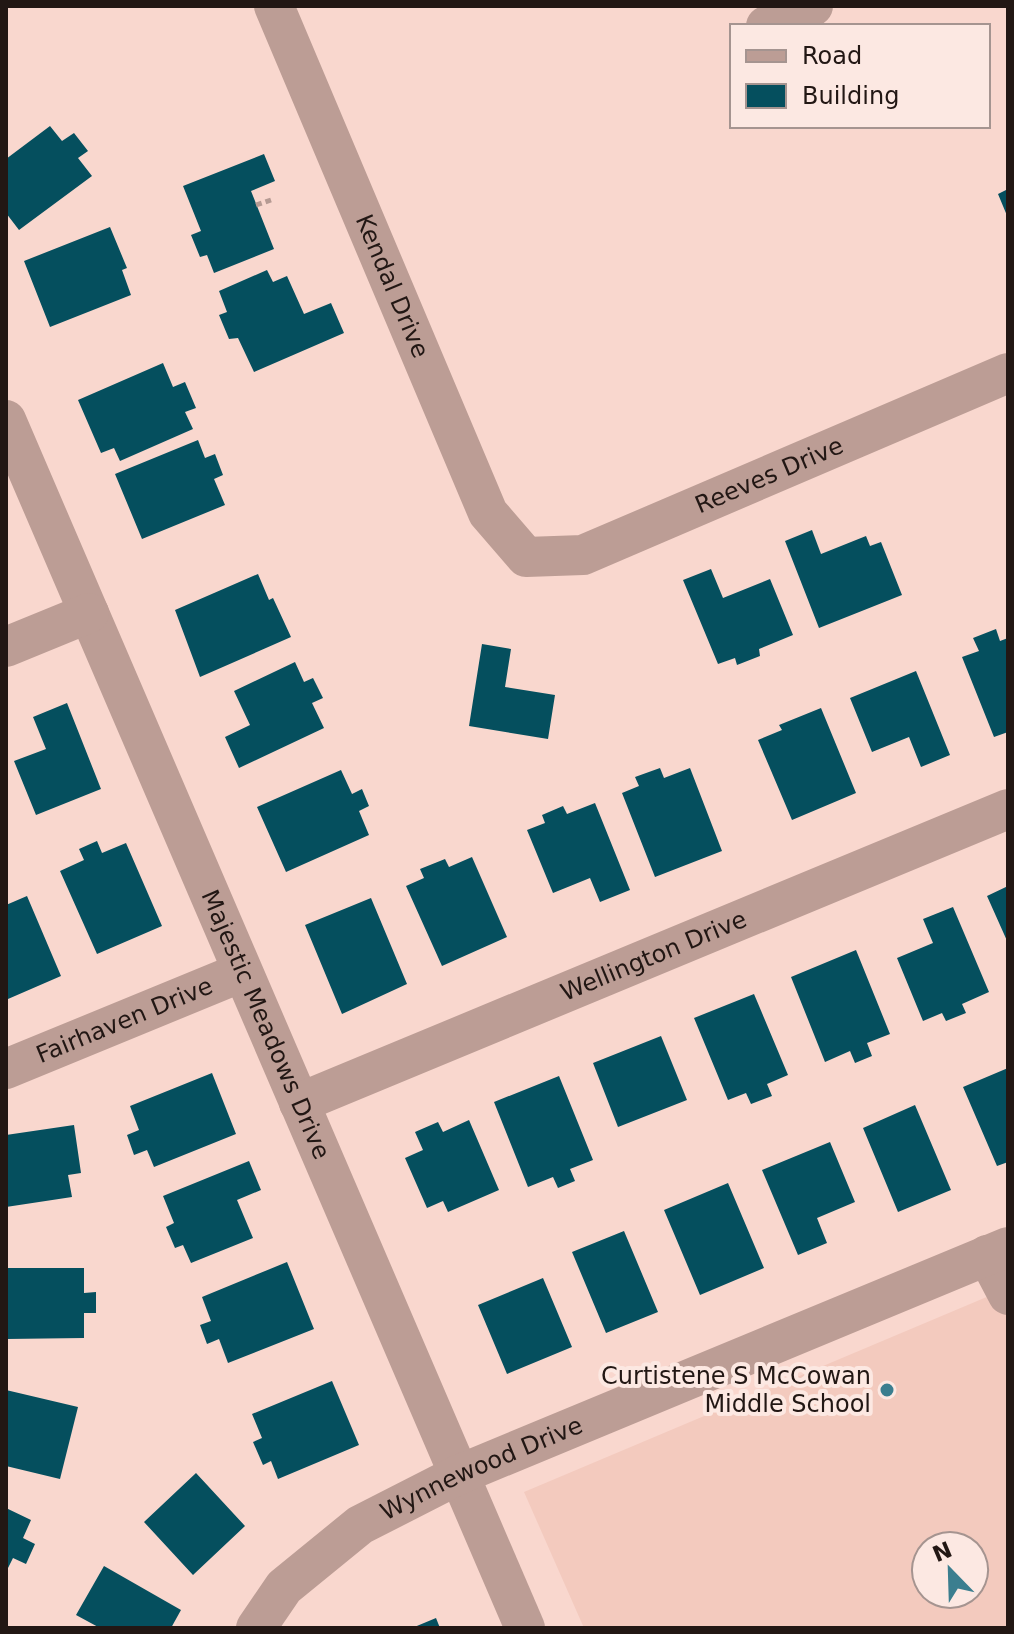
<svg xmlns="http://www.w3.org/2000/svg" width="1014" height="1634" viewBox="0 0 1014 1634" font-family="'DejaVu Sans',sans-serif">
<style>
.built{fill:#f3cabe;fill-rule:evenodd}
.building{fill:#054f5e}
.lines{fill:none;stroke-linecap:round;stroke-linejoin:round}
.path{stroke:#b59a93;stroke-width:5;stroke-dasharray:6 4;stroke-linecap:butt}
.minor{stroke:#bc9d95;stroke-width:40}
.poi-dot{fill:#3b7e8f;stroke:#fce8e2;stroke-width:3}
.labels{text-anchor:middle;stroke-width:8;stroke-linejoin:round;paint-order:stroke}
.street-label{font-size:24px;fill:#221714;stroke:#fce8e2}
.poi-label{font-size:24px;fill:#221714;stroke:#fce8e2;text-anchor:end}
</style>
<rect width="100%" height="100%" fill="#f9d7ce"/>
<path class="built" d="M1008,1288V1628H584L524,1492ZM926,1546H974V1594H926Z"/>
<path class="building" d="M50,126L62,141L74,133L88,151L78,158L92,176L19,230L6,213V159Z
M264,154L275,181L251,191L274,249L214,273L207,255L200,257L191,235L201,231L183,186Z
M1008,189V218L998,194Z
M110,227L127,268L122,270L131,295L50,327L24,261Z
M267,270L273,282L287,276L304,314L331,303L344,333L254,372L238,338L229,339L219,315L227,312L219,291Z
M163,363L173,387L185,382L196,408L185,412L193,429L120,461L114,448L101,453L78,400Z
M198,440L205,458L215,454L223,475L214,479L225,505L142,539L115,474Z
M812,530L821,554L866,536L870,546L881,542L902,595L819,628L785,541Z
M711,569L723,598L770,579L793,635L759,649L760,656L737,665L735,658L718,664L683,580Z
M258,574L269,600L273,598L291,637L200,677L175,610Z
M996,629L1000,641L1008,638V732L994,737L962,657L979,651L973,638Z
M482,644L511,649L505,687L555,695L548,739L469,726Z
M295,662L304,682L313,678L323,698L312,703L324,728L239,768L225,737L250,725L234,691Z
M916,671L950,755L921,767L909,737L872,752L850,698Z
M67,703L101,789L36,815L14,761L46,749L33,717Z
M821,708L856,793L792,820L758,740L782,730L779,725Z
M660,768L664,778L690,768L722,851L655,877L622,793L639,786L635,777Z
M341,770L352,794L362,789L369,806L359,811L369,835L286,872L257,807Z
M595,803L630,890L600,902L590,878L553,893L527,830L545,823L542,815L563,806L567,814Z
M97,841L102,853L126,843L162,926L97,954L60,871L84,860L79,849Z
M472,857L507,937L442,966L406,886L424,878L420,869L445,859L449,867Z
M1008,886V943L987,896Z
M27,896L61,976L8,999L6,993V905Z
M371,898L407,984L342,1014L305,925Z
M953,907L989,992L962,1004L966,1013L946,1021L942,1013L923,1021L897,958L933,943L923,919Z
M856,950L890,1034L867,1043L872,1056L855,1063L850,1051L825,1062L791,977Z
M754,994L788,1075L767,1084L772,1096L751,1104L746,1093L728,1100L694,1018Z
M661,1036L687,1100L618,1127L593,1063Z
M1008,1068V1162L997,1166L963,1087Z
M212,1073L236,1134L154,1167L147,1150L134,1155L127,1135L139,1130L130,1106Z
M559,1076L593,1160L570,1169L575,1181L558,1188L553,1177L528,1187L494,1102Z
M915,1105L951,1190L898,1212L863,1128Z
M469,1120L499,1190L448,1212L443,1201L427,1208L405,1158L423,1150L415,1132L438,1122L443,1132Z
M74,1125L81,1173L68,1175L72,1197L6,1207V1135Z
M830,1142L855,1202L817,1218L827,1243L798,1255L762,1170Z
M249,1161L261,1190L237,1200L253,1238L191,1263L183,1245L175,1248L166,1227L174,1223L163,1196Z
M728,1183L764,1268L700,1295L664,1210Z
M624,1231L658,1312L606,1333L572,1252Z
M287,1262L314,1329L228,1363L219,1339L207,1344L200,1325L211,1321L202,1297Z
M6,1268H84V1293L96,1292V1313H84V1338L6,1339Z
M543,1278L572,1347L507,1374L478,1305Z
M332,1381L359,1445L278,1479L271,1461L263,1465L253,1442L262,1438L252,1414Z
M6,1390L78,1407L60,1479L6,1466Z
M196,1473L245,1526L193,1575L144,1522Z
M6,1508L31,1520L23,1538L35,1544L26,1564L13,1558L6,1572Z
M104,1566L181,1610L171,1628H100L76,1615Z
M436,1618L440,1628H412Z"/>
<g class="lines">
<path class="path" d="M256,205L271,200"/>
<g class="minor">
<path id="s1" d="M274,6L488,513L526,557L583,555L1008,373"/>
<path d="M766,26L813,6"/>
<path id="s2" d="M6,420L525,1628"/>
<path d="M6,647L89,613"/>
<path id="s3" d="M6,1069L242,972"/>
<path id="s4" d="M299,1103L1008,809"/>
<path d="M987,1255L1008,1295"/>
<path id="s5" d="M256,1628L284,1587L360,1525L458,1475L1008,1247"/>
</g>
</g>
<circle class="poi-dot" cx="887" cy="1390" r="8"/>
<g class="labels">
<g class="street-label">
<text dy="8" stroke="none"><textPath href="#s1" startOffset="304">Kendal Drive</textPath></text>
<text dy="8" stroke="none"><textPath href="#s1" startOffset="868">Reeves Drive</textPath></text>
<text dy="8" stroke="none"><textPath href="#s4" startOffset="384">Wellington Drive</textPath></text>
<text dy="8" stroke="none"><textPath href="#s3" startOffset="128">Fairhaven Drive</textPath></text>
<text dy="8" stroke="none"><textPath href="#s2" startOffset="658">Majestic Meadows Drive</textPath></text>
<text dy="8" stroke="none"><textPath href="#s5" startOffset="282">Wynnewood Drive</textPath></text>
</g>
<g class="poi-label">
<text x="871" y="1384">Curtistene S McCowan<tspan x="871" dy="28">Middle School</tspan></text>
</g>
</g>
<rect width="1014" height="1634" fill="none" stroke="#221714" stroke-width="16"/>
<rect x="730" y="24" width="260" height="104" fill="#fce8e2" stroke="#a59490" stroke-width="2"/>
<rect x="746" y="50" width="40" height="12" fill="#bc9d95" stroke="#a59490" stroke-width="2"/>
<text x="802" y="64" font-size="24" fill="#221714">Road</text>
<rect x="746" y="84" width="40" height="24" fill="#054f5e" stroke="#a59490" stroke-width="2"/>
<text x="802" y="104" font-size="24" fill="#221714">Building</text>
<g transform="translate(950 1570) rotate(337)"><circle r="38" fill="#fce8e2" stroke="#a59490" stroke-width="2"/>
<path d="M0-6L14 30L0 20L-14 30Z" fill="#3b7e8f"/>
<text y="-12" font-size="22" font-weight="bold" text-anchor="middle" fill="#221714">N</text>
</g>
</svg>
